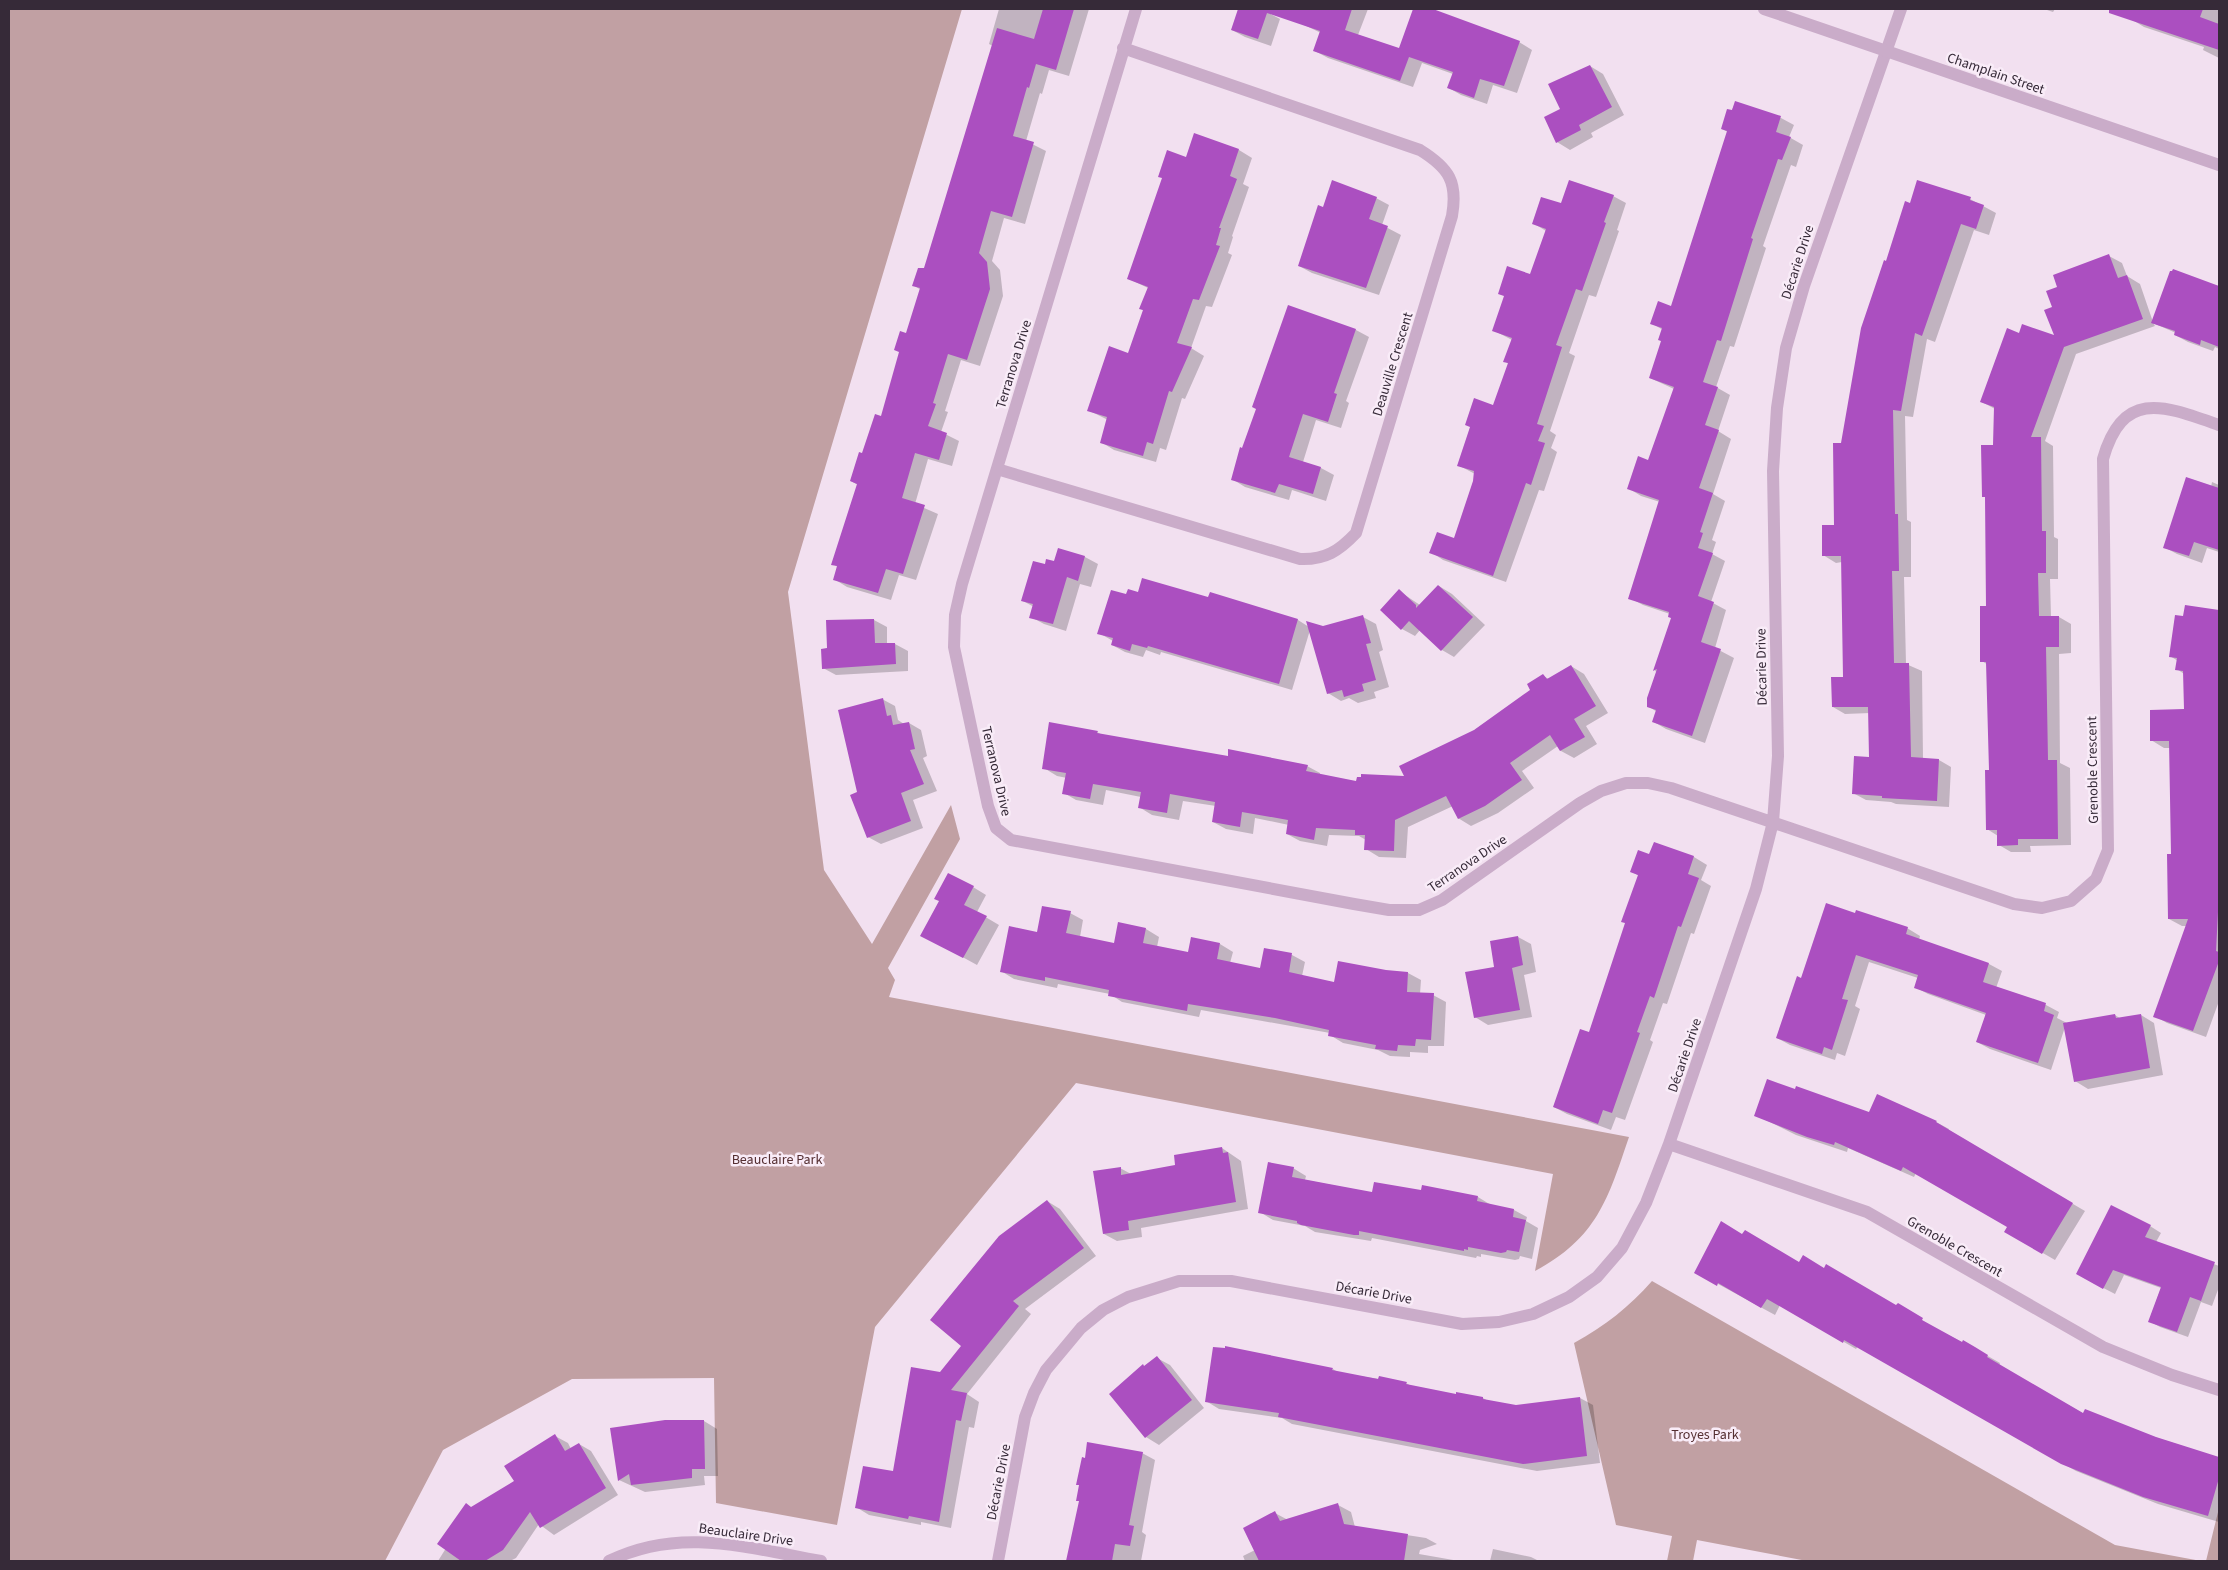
<svg xmlns="http://www.w3.org/2000/svg" width="2228" height="1570" viewBox="0 0 2228 1570" font-family="'Source Sans 3',sans-serif">
<style>
.green{fill:#c1a0a3}
.shadow{fill:#0003}
.building{fill:#ab4fc0}
.lines{fill:none;stroke-linecap:round;stroke-linejoin:round}
.minor{stroke:#caacc9;stroke-width:12}
.tertiary{stroke:#caacc9;stroke-width:12}
.labels{text-anchor:middle;stroke-width:5;stroke-linejoin:round;paint-order:stroke}
.street-label{font-size:14px;fill:#362a38;stroke:#f9ecf8}
.park-label{font-size:14px;fill:#552f32;stroke:#f9ecf8}
</style>
<rect width="100%" height="100%" fill="#f2e0f0"/>
<path class="green" d="M9,9H962L788,592L824,870L872,944L951,805L960,839L888,968L895,980L889,997L1629,1137C1608,1199 1597,1238 1535,1271L1553,1174L1076,1083L875,1327L837,1525L716,1503L714,1378L572,1379L443,1450L385,1561H9Z
M1652,1281L2115,1545L2201,1561H1807L1697,1540L1693,1561H1667L1672,1536L1616,1525L1574,1343C1605,1326 1629,1307 1652,1281Z
M2219,1508V1561H2206Z"/>
<path class="shadow" d="M999,9H1089L1069,76L1049,70L1042,94L1040,93L1026,141L1046,151L1025,224L1004,218L992,261L1000,270L1003,296L980,366L961,360L945,411L948,412L941,432L959,441L952,466L928,459L915,504L938,514L916,580L899,575L891,600L847,587L834,579L838,567L833,564L858,485L851,481L882,417L921,290L913,285L925,270L993,46L989,44Z
M1239,9H1266L1265,11L1280,19L1271,46L1245,37L1232,30Z
M1302,9H1368L1358,35L1400,50L1430,9L1519,42L1532,50L1517,93L1493,85L1487,104L1461,95L1449,88L1453,74L1422,63L1413,87L1328,58L1315,51L1321,33L1298,22Z
M2044,9H2055L2053,12Z
M2135,9H2219V58L2203,50L2204,47L2144,27L2131,19Z
M1590,66L1603,74L1624,115L1591,133L1593,137L1570,150L1557,142L1562,110Z
M1736,102L1781,118L1794,125L1789,137L1803,145L1796,167L1791,165L1763,246L1766,248L1734,347L1730,346L1716,387L1730,395L1718,431L1731,439L1713,494L1725,501L1712,540L1716,542L1712,554L1725,561L1711,602L1726,610L1715,648L1734,658L1705,743L1666,729L1654,722L1657,712L1648,706L1657,672L1655,671L1673,618L1670,614L1643,605L1630,598L1660,502L1641,496L1628,488L1649,461L1674,389L1650,378L1663,341V330L1651,323L1672,307L1728,132L1722,129Z
M1195,135L1239,150L1252,158L1243,184L1249,187L1232,236L1233,237L1228,253L1232,255L1212,307L1206,306L1191,348L1204,356L1185,399L1182,398L1166,450L1160,448L1156,462L1114,450L1101,442L1108,420L1088,410L1129,354L1144,311L1141,309L1148,288L1129,279L1187,158Z
M1613,196L1626,203L1617,230L1619,231L1596,297L1589,295L1569,353L1575,356L1550,431L1556,435L1551,448L1557,452L1544,491L1539,490L1506,582L1443,560L1431,552L1455,539L1474,481L1475,474L1458,465L1494,406L1509,364L1504,361L1512,340L1493,330L1531,276L1546,231L1533,223L1561,205Z
M1376,198L1389,205L1382,225L1401,235L1379,295L1312,273L1299,266L1323,209Z
M1970,199L1996,213L1989,235L1974,230L1935,342L1927,339L1913,417L1905,416L1907,520L1911,522V577H1904L1906,664L1922,671L1923,759L1939,760L1951,767L1949,807L1896,804L1891,802L1866,800L1853,793L1870,758V713L1845,714L1833,707L1844,678L1842,562L1836,563L1823,555L1835,526L1842,444L1887,262L1911,205Z
M2109,256L2122,263L2127,276L2140,284L2153,322L2173,271L2219,287V349L2215,347L2213,351L2188,342L2175,335L2176,333L2153,323L2155,326L2076,354L2045,441L2053,446L2054,537L2058,539V579H2050L2051,617H2059L2071,624V653L2059,654L2060,763L2070,768L2071,845L2030,846L2031,852H2011L1999,845L1998,836L1987,829L1990,771L1988,665L1982,661L1987,607V498L1983,496L1994,446L1995,409L1982,402L2020,335L2056,337L2053,308L2059,287Z
M1289,307L1356,330L1369,337L1346,401L1349,403L1341,428L1316,420L1303,462L1321,468L1334,475L1326,501L1292,490L1289,500L1245,487L1232,479L1257,409Z
M2212,482L2219,485V552L2207,548L2202,563L2177,554L2164,547L2211,487Z
M1059,549L1085,557L1098,564L1091,587L1080,584L1066,631L1044,624L1031,617L1034,607L1023,601L1046,566L1054,562Z
M1439,586L1452,594L1485,625L1454,657L1442,650L1420,630L1415,636L1402,629L1399,591L1420,605Z
M1139,594L1209,599L1210,594L1298,620L1309,627L1323,628L1363,617L1376,624L1383,650L1379,652L1389,687L1374,692L1376,698L1358,703L1349,698L1341,701L1328,693L1310,630L1292,690L1161,652L1160,655L1146,650L1143,657L1125,652L1112,645L1113,641L1099,633L1127,596Z
M2186,606L2219,611V1001L2206,1037L2167,1023L2155,1016L2187,926H2182L2169,919L2172,855L2171,748H2164L2151,740L2185,711L2184,674L2177,669L2178,661L2170,656L2184,617Z
M874,620L887,627V644H895L908,651V671L836,675L823,668L828,649Z
M1571,666L1584,674L1608,713L1586,726L1597,744L1574,758L1561,751L1558,746L1522,771L1534,788L1498,813L1471,826L1458,818L1453,806L1408,827L1406,858L1379,857L1366,849V840L1359,836L1329,835L1327,846L1300,841L1287,834L1289,825L1255,818L1253,834L1226,829L1213,822L1216,806L1183,801L1179,820L1152,815L1139,807L1141,797L1106,790L1103,805L1076,800L1064,793L1067,778L1057,776L1044,768L1097,732L1104,736L1229,757L1307,766L1320,773V775L1358,782L1406,777L1532,691L1543,676L1549,679Z
M882,699L895,706L898,720L904,724L909,723L921,730L927,756L923,758L937,791L913,800L923,828L881,844L868,837L859,793Z
M1655,843L1694,857L1707,865L1701,880L1711,886L1694,934L1691,933L1667,1004L1663,1003L1650,1040L1653,1042L1625,1120L1616,1117L1611,1130L1567,1114L1554,1107L1590,1034L1626,924L1639,876L1631,871L1650,856Z
M973,887L986,895L977,912L999,925L977,965L935,942Z
M1070,913L1083,920L1080,937L1115,944L1119,924L1146,929L1159,937L1157,947L1189,953L1220,944L1233,952L1230,963L1261,969L1265,949L1292,955L1305,962L1302,976L1335,983L1386,972L1408,973L1421,980L1420,994L1433,995L1446,1002L1444,1046H1428V1053L1410,1052V1057L1390,1056L1378,1050L1343,1043L1330,1035V1033L1201,1010L1199,1017L1122,1002L1110,994L1058,984L1057,988L1014,979L1001,971L1038,933Z
M1907,928L1920,936L1919,940L1989,964L2002,971L1996,988L2046,1005L2059,1012L2057,1018L2067,1023L2115,1015L2121,1019L2141,1015L2154,1023L2163,1075L2088,1089L2075,1081L2065,1027L2051,1070L1990,1049L1977,1042L1986,1015L1928,994L1915,987L1918,978L1869,962L1855,1006L1860,1009L1845,1056L1837,1053L1835,1060L1790,1045L1777,1038L1802,979Z
M1518,937L1531,944L1536,972L1524,975L1532,1017L1488,1025L1475,1017L1496,968Z
M1869,1114L1936,1122L1949,1129L1948,1131L2085,1211L2055,1260L2006,1232L2009,1226L1916,1173L1914,1177L1848,1148L1847,1152L1796,1135L1756,1115Z
M1222,1148L1241,1161L1248,1209L1141,1228L1142,1237L1117,1241L1104,1234L1120,1168L1131,1174L1177,1166Z
M1293,1168L1306,1176L1305,1180L1373,1193L1422,1192L1478,1197L1491,1205L1514,1210L1527,1217L1526,1221L1538,1228L1532,1259L1520,1256L1519,1259L1515,1260L1481,1254V1257L1477,1256L1476,1258L1372,1238L1371,1241L1315,1232L1305,1226L1273,1220L1260,1212Z
M1047,1201L1060,1209L1096,1256L1025,1309L1031,1314L967,1394L979,1402L974,1428L969,1427L951,1528L921,1522V1525L869,1515L856,1507L894,1473L940,1373L963,1346Z
M2150,1226L2161,1233L2156,1242L2219,1266V1287L2212,1306L2201,1302L2188,1337L2160,1327L2149,1321L2161,1288L2124,1275L2115,1294L2088,1280Z
M1743,1235L1800,1263L1897,1307L1898,1305L1934,1328L1974,1348L2000,1363L1999,1366L2084,1414L2219,1458V1522L2158,1504L2076,1471L1858,1346L1856,1349L1780,1305L1775,1315L1696,1272Z
M1157,1358L1170,1365L1204,1408L1159,1445L1146,1437Z
M1333,1369L1339,1373L1406,1383L1411,1386L1457,1396L1483,1398L1488,1401L1516,1406L1580,1398L1593,1405L1600,1463L1537,1471L1292,1424L1282,1418L1219,1409L1206,1401Z
M704,1421L717,1429L718,1476H704L705,1485L645,1492L619,1480Z
M555,1436L568,1443L571,1449L579,1444L591,1451L618,1495L554,1535L539,1524L516,1558L510,1561H438L471,1508L516,1482Z
M1142,1453L1155,1460L1142,1532L1146,1535L1141,1561H1067L1080,1502V1485Z
M1338,1505L1351,1512L1355,1527L1426,1538L1437,1544L1420,1550L1419,1554L1459,1561H1245L1243,1556L1255,1550L1275,1513L1288,1520Z
M1493,1549L1531,1557L1539,1561H1490Z"/>
<path class="building" d="M1043,9H1074L1056,70L1036,64L1029,88L1027,87L1013,136L1034,142L1012,217L991,211L979,253L987,262L990,289L967,360L948,354L933,403L936,404L928,426L947,433L939,460L915,453L902,498L925,505L903,574L886,569L878,593L833,580L837,566L831,565L857,484L850,481L859,452L862,453L875,414L881,416L899,352L894,350L900,331L906,333L920,288L912,286L918,268H924L997,28L1034,39Z
M1238,9H1352L1345,30L1399,48L1413,9H1433L1520,41L1504,86L1480,79L1474,98L1447,88L1453,72L1409,57L1400,81L1313,51L1320,31L1267,13L1258,39L1231,30Z
M2109,9H2203L2200,17L2219,24V50L2109,13Z
M1590,65L1612,107L1579,125L1581,130L1556,143L1544,117L1560,109L1548,84Z
M1735,101L1781,116L1776,132L1791,137L1782,160L1778,159L1751,238L1753,239L1721,341L1717,340L1703,382L1718,387L1705,425L1719,430L1699,488L1713,493L1700,532L1703,533L1698,548L1713,553L1698,596L1714,602L1701,642L1721,649L1692,736L1652,722L1656,710L1647,707V698L1657,669L1653,671L1671,618L1668,617L1669,612L1628,599L1659,500L1627,489L1638,456L1648,460L1674,387L1649,378L1661,341L1658,340L1662,328L1650,324L1658,301L1671,306L1727,131L1721,129L1727,109L1732,110Z
M1194,133L1239,149L1230,176L1237,179L1219,228H1221L1216,245L1220,246L1199,300L1193,299L1177,343L1192,347L1172,392L1169,391L1153,444L1147,442L1143,456L1100,443L1107,417L1087,411L1109,346L1128,353L1143,310L1139,309L1148,287L1127,279L1162,178L1158,177L1167,150L1186,157Z
M1332,180L1377,197L1369,219L1388,226L1366,288L1298,266L1318,205L1323,207Z
M1569,180L1614,195L1604,222L1606,223L1582,291L1576,289L1556,345L1562,347L1537,424L1544,426L1538,441L1545,443L1531,485L1526,483L1493,576L1429,553L1437,532L1454,538L1473,481L1474,471L1457,466L1470,427L1465,425L1474,398L1493,405L1508,363L1503,362L1512,338L1492,331L1504,296L1498,294L1507,266L1530,274L1546,229L1532,224L1541,197L1561,203Z
M1917,180L1971,197L1970,200L1984,205L1976,229L1961,224L1922,336L1915,333L1901,411L1893,410L1895,514H1898L1899,571H1892L1894,663H1909L1911,757L1939,759L1937,801L1882,798V796L1852,794L1854,756L1869,757L1868,707H1832L1831,677H1843L1841,556H1822V525H1834L1833,443H1841L1861,328L1884,260L1886,261L1905,201L1910,203Z
M2109,254L2118,278L2127,275L2143,319L2064,347L2031,437H2041L2042,531H2046V573H2038L2039,616H2059V647H2046L2048,760H2057L2058,839H2018V845L1997,846V830H1986L1985,770H1989L1986,662H1980V606H1986L1985,497H1982L1981,445H1993L1994,407L1980,402L2007,328L2019,333L2022,324L2054,335L2044,310L2052,307L2046,291L2057,287L2053,275Z
M2173,269L2219,286V347L2201,340L2200,345L2174,335L2175,331L2151,323L2170,271H2172Z
M1288,305L1356,329L1334,393L1337,394L1328,422L1303,414L1289,457L1321,467L1313,494L1279,484L1275,493L1231,480L1240,447L1242,448L1256,409L1252,407Z
M2186,477L2219,488V550L2194,542L2189,556L2163,548Z
M1058,548L1085,556L1078,581L1067,577L1053,624L1029,618L1033,604L1021,601L1033,561L1045,564L1046,559L1054,561Z
M1142,578L1208,597L1210,592L1298,619L1279,684L1148,646L1147,648L1132,644L1130,651L1111,645L1113,638L1097,634L1111,590L1126,594L1128,589L1138,592Z
M1438,585L1473,617L1441,651L1409,621L1401,630L1380,610L1399,589L1416,605V608Z
M2185,605L2219,610V912H2218L2216,951L2219,952V961L2193,1031L2153,1017L2188,919H2168L2167,854H2171L2169,741H2150V710L2184,709L2183,671L2175,670L2177,658L2169,657L2175,615L2183,616Z
M1363,615L1371,643L1366,644L1376,680L1362,684L1364,691L1344,697L1342,690L1327,694L1306,621L1323,626Z
M874,619L875,643H895L896,664L822,669L821,649L827,648L826,620Z
M1571,665L1596,706L1574,719L1585,737L1560,751L1550,735L1510,763L1522,780L1485,806L1458,819L1446,796L1395,820L1394,851L1364,850L1365,835H1355V830L1316,828L1314,840L1286,834L1288,820L1242,812L1240,827L1212,822L1215,802L1170,794L1167,813L1138,808L1141,792L1093,784L1090,799L1062,794L1066,773L1042,769L1049,722L1098,731L1097,733L1228,756V749L1308,765L1306,771L1356,781L1357,777H1361V774L1404,776L1399,766L1474,730L1530,690L1527,684L1543,674L1547,679Z
M883,698L887,716L891,715L893,725L909,722L915,749L910,750L924,784L901,793L911,821L867,838L850,795L857,792L838,710Z
M1654,842L1694,856L1688,874L1699,878L1681,927L1678,926L1654,998L1650,996L1637,1032L1640,1033L1612,1113L1603,1110L1598,1124L1553,1107L1580,1029L1589,1032L1625,923L1621,922L1638,875L1630,872L1638,850L1649,854Z
M948,873L974,886L964,905L987,916L963,958L920,936L939,901L934,899Z
M1826,903L1855,913L1856,910L1908,927L1906,934L1989,963L1983,982L2046,1003L2044,1011L2054,1015L2038,1063L1976,1042L1986,1013L1914,988L1918,975L1856,955L1842,999L1848,1000L1832,1050L1824,1047L1822,1054L1776,1038L1797,976L1801,978Z
M1042,906L1071,911L1066,933L1114,943L1118,922L1146,928L1143,943L1188,952L1191,937L1220,943L1217,959L1260,968L1264,948L1292,953L1289,972L1334,982L1338,961L1386,970L1408,972L1407,992L1434,993L1431,1040L1416,1039L1415,1046L1398,1045L1397,1051L1375,1049L1376,1045L1328,1036L1329,1030L1275,1018L1188,1004L1187,1011L1108,996L1109,990L1045,977V981L1000,972L1009,926L1037,932Z
M1518,936L1523,965L1512,968L1520,1010L1474,1018L1465,972L1494,967L1490,941Z
M2115,1014L2116,1018L2141,1014L2150,1068L2074,1082L2063,1023Z
M1767,1079L1795,1089L1796,1086L1869,1112L1877,1094L1937,1121L1936,1122L2073,1203L2042,1254L2004,1232L2007,1227L1903,1167L1901,1171L1835,1142L1834,1145L1807,1137L1754,1116Z
M1222,1147L1223,1153L1228,1152L1236,1202L1128,1221L1129,1230L1103,1234L1093,1171L1121,1167V1175L1175,1165L1174,1155Z
M1268,1162L1294,1167L1292,1177L1329,1184L1372,1192L1374,1182L1421,1190L1422,1185L1478,1196L1477,1201L1514,1209L1513,1217L1526,1220L1519,1252L1507,1250L1506,1252L1501,1253L1468,1247V1250L1464,1249V1251L1359,1231V1235H1354L1301,1225L1297,1223V1221L1258,1213Z
M1047,1200L1084,1248L1013,1301L1019,1306L951,1390L967,1393L961,1421L956,1420L939,1522L909,1516L908,1519L855,1508L863,1466L893,1471L911,1367L940,1372L961,1346L930,1320L999,1236Z
M2111,1205L2151,1225L2145,1237L2215,1262L2201,1301L2190,1297L2177,1332L2148,1322L2161,1287L2113,1270L2103,1289L2076,1274Z
M1721,1221L1742,1234L1745,1230L1799,1262L1803,1255L1824,1268L1826,1264L1896,1305L1898,1303L1923,1318L1922,1320L1962,1342L1963,1340L1975,1347L1988,1355L1987,1357L2083,1413L2085,1409L2156,1437L2219,1457V1478L2208,1516L2143,1497L2061,1464L1844,1340L1843,1343L1767,1299L1761,1308L1718,1283L1717,1286L1694,1273Z
M1225,1346L1333,1368L1332,1370L1378,1379L1379,1376L1407,1382L1406,1384L1456,1394V1392L1483,1397V1399L1516,1405L1580,1397L1587,1456L1523,1464L1278,1417L1279,1413L1205,1402L1213,1347L1225,1348Z
M1157,1356L1192,1400L1145,1438L1109,1394L1143,1364L1144,1366Z
M665,1420H704L705,1469H692V1478L631,1485L629,1474L618,1481L610,1428Z
M555,1434L565,1451L579,1443L606,1488L540,1528L530,1512L503,1550L485,1561H461L437,1544L466,1503L471,1507L514,1481L504,1466Z
M1087,1442L1143,1452L1129,1525L1134,1526L1130,1546L1115,1544L1112,1561H1066L1079,1501H1076L1079,1485H1076L1082,1457L1085,1458Z
M1338,1503L1344,1524L1408,1534L1404,1561H1259L1243,1528L1275,1511L1280,1521Z"/>
<g class="lines">
<path class="minor" d="M1136,9L962,584L955,615L954,647L988,806L996,828L1011,840L1354,904L1389,910H1419L1442,900L1580,803L1601,791L1626,783H1648L1671,788L2014,904L2042,908L2071,901L2096,879L2108,850L2103,459C2123,388 2165,406 2219,425
M997,469L1300,559C1325,560 1339,551 1356,533L1452,216C1458,182 1449,168 1420,150L1123,48
M1669,1144L1867,1212L2103,1347L2172,1375L2219,1390
M609,1561C680,1526 748,1548 821,1561
M998,1561L1025,1417L1034,1393L1046,1370L1081,1328L1103,1310L1128,1297L1179,1281H1231L1462,1324L1499,1322L1533,1314L1569,1297L1597,1277L1622,1248L1646,1203L1669,1144L1756,889L1773,822L1778,756L1773,471L1777,408L1786,348L1804,286L1901,9"/>
<path class="tertiary" d="M1764,9L2219,165"/>
</g>
<g class="labels">
<g class="street-label">
<text transform="translate(1996 73) rotate(19)" y="5">Champlain Street</text>
<text transform="translate(1797 262) rotate(-72)" y="5">Décarie Drive</text>
<text transform="translate(1013 364) rotate(-73)" y="5">Terranova Drive</text>
<text transform="translate(1392 364) rotate(-73)" y="5">Deauville Crescent</text>
<text transform="translate(1761 667) rotate(-91)" y="5">Décarie Drive</text>
<text transform="translate(2092 770) rotate(-91)" y="5">Grenoble Crescent</text>
<text transform="translate(997 771) rotate(77)" y="5">Terranova Drive</text>
<text transform="translate(1467 863) rotate(-34)" y="5">Terranova Drive</text>
<text transform="translate(1684 1055) rotate(-71)" y="5">Décarie Drive</text>
<text transform="translate(1955 1246) rotate(30)" y="5">Grenoble Crescent</text>
<text transform="translate(1374 1292) rotate(10)" y="5">Décarie Drive</text>
<text transform="translate(998 1482) rotate(-79)" y="5">Décarie Drive</text>
<text transform="translate(746 1534) rotate(8)" y="5">Beauclaire Drive</text>
</g>
<g class="park-label">
<text x="777" y="1164">Beauclaire Park</text>
<text x="1705" y="1439">Troyes Park</text>
</g>
</g>
<rect width="2228" height="1570" fill="none" stroke="#362a38" stroke-width="20"/>
</svg>
